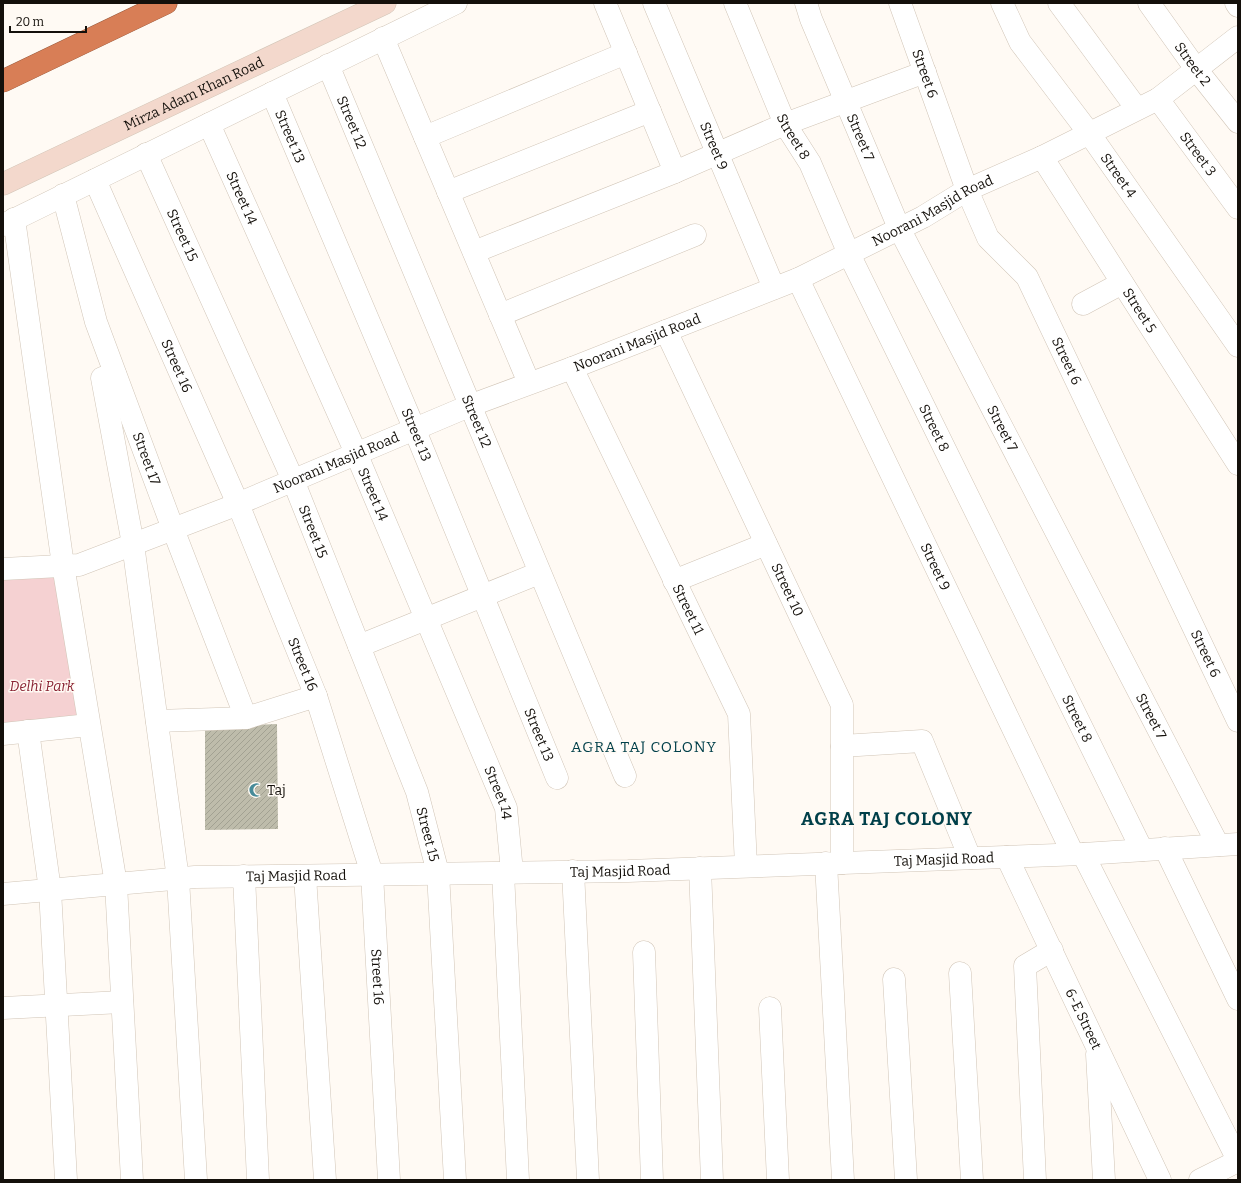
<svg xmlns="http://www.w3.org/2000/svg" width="1241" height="1183" viewBox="0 0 1241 1183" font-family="Bitter,serif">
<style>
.green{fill:#f5d1d2}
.building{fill:url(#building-hatch)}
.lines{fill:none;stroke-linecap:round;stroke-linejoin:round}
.minor-casing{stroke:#d1c5b7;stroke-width:23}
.secondary-casing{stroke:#d1c5b7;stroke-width:23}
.motorway-casing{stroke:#93583c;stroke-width:23}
.minor{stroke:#fff;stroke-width:22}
.secondary{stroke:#f3d8cc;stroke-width:22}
.motorway{stroke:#d87e56;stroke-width:22}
.labels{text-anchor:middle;stroke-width:3;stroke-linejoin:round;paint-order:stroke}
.street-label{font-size:14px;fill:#14100b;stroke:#fffaf4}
.park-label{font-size:14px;font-style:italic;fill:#892333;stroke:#fffaf4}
.poi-label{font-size:14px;fill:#14100b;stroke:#fffaf4;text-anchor:start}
.neighbourhood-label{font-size:15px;letter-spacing:1px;fill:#003f49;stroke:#fffaf4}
.district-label{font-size:18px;font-weight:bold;letter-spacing:1px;fill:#003f49;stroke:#fffaf4}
</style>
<defs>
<pattern id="building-hatch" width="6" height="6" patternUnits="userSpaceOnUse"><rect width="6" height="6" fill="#bebcab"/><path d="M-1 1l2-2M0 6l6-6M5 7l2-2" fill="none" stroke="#a2a192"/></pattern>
</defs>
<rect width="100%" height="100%" fill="#fffaf4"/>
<path class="green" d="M63,565L87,726L3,734V569Z"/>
<path class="building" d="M277,724L278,829L205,830V727Z"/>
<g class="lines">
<defs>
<g id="minor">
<path id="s1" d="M654,3L774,288"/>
<path id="s2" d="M735,3L785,124L810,163L849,254L1142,850"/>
<path id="s3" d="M806,3L811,19L899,228L1218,845"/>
<path id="s4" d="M900,3L967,190L988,238L1027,277L1238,721"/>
<path id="s5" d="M1002,3L1020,42L1089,133L1238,346"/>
<path d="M1059,3L1137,109"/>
<path id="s6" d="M1149,3L1196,69L1238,122"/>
<path d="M1236,3L1238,6"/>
<path d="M383,38L529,383"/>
<path id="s7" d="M328,65L625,776"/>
<path id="s8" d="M272,93L414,428L557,778"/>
<path id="s9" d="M1158,99L1238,208"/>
<path id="s10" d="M209,124L356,453L506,808L512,872"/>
<path d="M425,137L626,53"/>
<path id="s11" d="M146,154L293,480L417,792L438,873L455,1180"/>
<path id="s12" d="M1042,157L1238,464"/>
<path d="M675,172L785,124L925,72"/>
<path id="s13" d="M95,180L238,504L316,696L372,874L389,1180"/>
<path d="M448,192L650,111"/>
<path id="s14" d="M63,195L96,322L173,529L246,718"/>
<path d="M14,219L63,565L116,884L132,1180"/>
<path d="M3,225L456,3"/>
<path d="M474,252L675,172L605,3"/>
<path id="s15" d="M798,279L1073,854"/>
<path d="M1083,304L1122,283"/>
<path d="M500,315L695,235"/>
<path id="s16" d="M666,331L842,705V863"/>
<path id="s17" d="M572,368L739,714L746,866"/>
<path d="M115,374L102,378L133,544L178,879L196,1180"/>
<path id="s18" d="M3,569L79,565L228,508L469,406L572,368L798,279L923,217L967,190L1042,157L1158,99L1238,37"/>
<path d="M674,581L766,544"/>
<path d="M359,646L539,573"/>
<path d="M157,721L246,718L316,696"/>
<path d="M28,731L50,890L66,1180"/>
<path d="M3,734L89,725"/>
<path d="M842,746L922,741L970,858"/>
<path d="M1165,848L1238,999"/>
<path d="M1083,854L1238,1160"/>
<path id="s19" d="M1007,857L1160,1180"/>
<path d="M826,863L843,1180"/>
<path d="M700,868L712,1180"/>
<path d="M573,871L588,1180"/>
<path d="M503,873L518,1180"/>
<path d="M244,876L258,1180"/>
<path d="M305,876L325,1180"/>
<path id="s20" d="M3,894L195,877L628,871L1083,854L1238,844"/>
<path d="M644,952L652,1180"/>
<path d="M960,973L972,1180"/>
<path d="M894,979L906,1180"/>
<path d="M3,1008L122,1002"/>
<path d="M770,1008L778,1180"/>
<path d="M1097,1054L1104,1180"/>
<path d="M1035,1180L1025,966L1052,950"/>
<path d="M1200,1180L1238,1161"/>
</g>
<g id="secondary">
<path id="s21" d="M3,184L385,3"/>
</g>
<path id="motorway" d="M3,81L166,3"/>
</defs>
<use href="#minor" class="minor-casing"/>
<use href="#secondary" class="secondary-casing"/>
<use href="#motorway" class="motorway-casing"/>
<use href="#minor" class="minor"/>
<use href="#secondary" class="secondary"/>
<use href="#motorway" class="motorway"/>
</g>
<defs>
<symbol id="mosque-bare" viewBox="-9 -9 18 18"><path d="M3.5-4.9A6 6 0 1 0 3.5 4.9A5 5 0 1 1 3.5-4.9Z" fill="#478b99" stroke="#fffaf4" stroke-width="2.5" paint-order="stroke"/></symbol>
</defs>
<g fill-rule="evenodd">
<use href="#mosque-bare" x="246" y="780" width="20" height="20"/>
</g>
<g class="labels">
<g class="street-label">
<text dy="5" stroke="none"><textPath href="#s6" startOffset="75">Street 2</textPath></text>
<text dy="5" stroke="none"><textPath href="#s4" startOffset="75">Street 6</textPath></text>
<text dy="5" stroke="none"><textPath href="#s21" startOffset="211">Mirza Adam Khan Road</textPath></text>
<text dy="5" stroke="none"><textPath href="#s7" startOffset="62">Street 12</textPath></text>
<text dy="5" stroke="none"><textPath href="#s8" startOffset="47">Street 13</textPath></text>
<text dy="5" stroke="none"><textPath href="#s2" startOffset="146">Street 8</textPath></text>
<text dy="5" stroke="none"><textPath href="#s3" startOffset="145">Street 7</textPath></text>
<text dy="5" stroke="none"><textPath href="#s1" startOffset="155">Street 9</textPath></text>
<text dy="5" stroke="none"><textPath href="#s9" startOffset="68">Street 3</textPath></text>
<text dy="5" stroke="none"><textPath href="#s5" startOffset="209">Street 4</textPath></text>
<text dy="5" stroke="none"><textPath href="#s10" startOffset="81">Street 14</textPath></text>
<text dy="5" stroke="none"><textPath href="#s18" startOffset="1001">Noorani Masjid Road</textPath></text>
<text dy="5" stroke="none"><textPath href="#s11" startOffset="89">Street 15</textPath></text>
<text dy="5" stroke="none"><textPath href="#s12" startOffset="182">Street 5</textPath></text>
<text dy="5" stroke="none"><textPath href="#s18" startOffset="677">Noorani Masjid Road</textPath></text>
<text dy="5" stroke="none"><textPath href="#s4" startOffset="399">Street 6</textPath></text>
<text dy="5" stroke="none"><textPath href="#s13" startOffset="203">Street 16</textPath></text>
<text dy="5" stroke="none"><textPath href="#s7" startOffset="386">Street 12</textPath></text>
<text dy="5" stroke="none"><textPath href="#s2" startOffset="470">Street 8</textPath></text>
<text dy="5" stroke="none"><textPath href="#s3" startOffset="469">Street 7</textPath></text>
<text dy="5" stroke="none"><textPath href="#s8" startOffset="371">Street 13</textPath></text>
<text dy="5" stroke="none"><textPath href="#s14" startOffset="277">Street 17</textPath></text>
<text dy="5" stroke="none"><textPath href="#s18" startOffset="353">Noorani Masjid Road</textPath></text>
<text dy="5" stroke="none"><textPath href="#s10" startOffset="405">Street 14</textPath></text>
<text dy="5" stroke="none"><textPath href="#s11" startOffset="413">Street 15</textPath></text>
<text dy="5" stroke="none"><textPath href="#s15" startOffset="319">Street 9</textPath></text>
<text dy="5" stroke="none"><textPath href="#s16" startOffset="286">Street 10</textPath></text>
<text dy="5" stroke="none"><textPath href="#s17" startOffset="268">Street 11</textPath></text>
<text dy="5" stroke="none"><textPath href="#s4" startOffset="723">Street 6</textPath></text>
<text dy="5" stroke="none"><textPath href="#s13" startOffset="527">Street 16</textPath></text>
<text dy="5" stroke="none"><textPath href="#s3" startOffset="793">Street 7</textPath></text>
<text dy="5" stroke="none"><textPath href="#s2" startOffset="794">Street 8</textPath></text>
<text dy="5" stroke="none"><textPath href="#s8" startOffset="695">Street 13</textPath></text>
<text dy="5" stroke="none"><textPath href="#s10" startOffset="729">Street 14</textPath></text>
<text dy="5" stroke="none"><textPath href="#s11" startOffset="737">Street 15</textPath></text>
<text dy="5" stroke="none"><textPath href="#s20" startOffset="942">Taj Masjid Road</textPath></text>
<text dy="5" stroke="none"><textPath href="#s20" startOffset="618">Taj Masjid Road</textPath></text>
<text dy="5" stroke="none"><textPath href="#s20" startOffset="294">Taj Masjid Road</textPath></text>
<text dy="5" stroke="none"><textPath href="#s13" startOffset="851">Street 16</textPath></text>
<text dy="5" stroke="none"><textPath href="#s19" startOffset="179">6-E Street</textPath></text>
</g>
<g class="park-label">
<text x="42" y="691">Delhi Park</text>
</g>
<g class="poi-label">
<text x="267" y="795">Taj</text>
</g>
<g class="neighbourhood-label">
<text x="644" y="752">AGRA TAJ COLONY</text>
</g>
<g class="district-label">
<text x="887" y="825">AGRA TAJ COLONY</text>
</g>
</g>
<rect width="1241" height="1183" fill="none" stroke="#14100b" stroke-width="8"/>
<path d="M10 26v6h76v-6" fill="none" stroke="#14100b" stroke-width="2"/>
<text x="16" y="26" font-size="12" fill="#14100b" stroke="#fffaf4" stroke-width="3" paint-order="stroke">20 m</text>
</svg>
